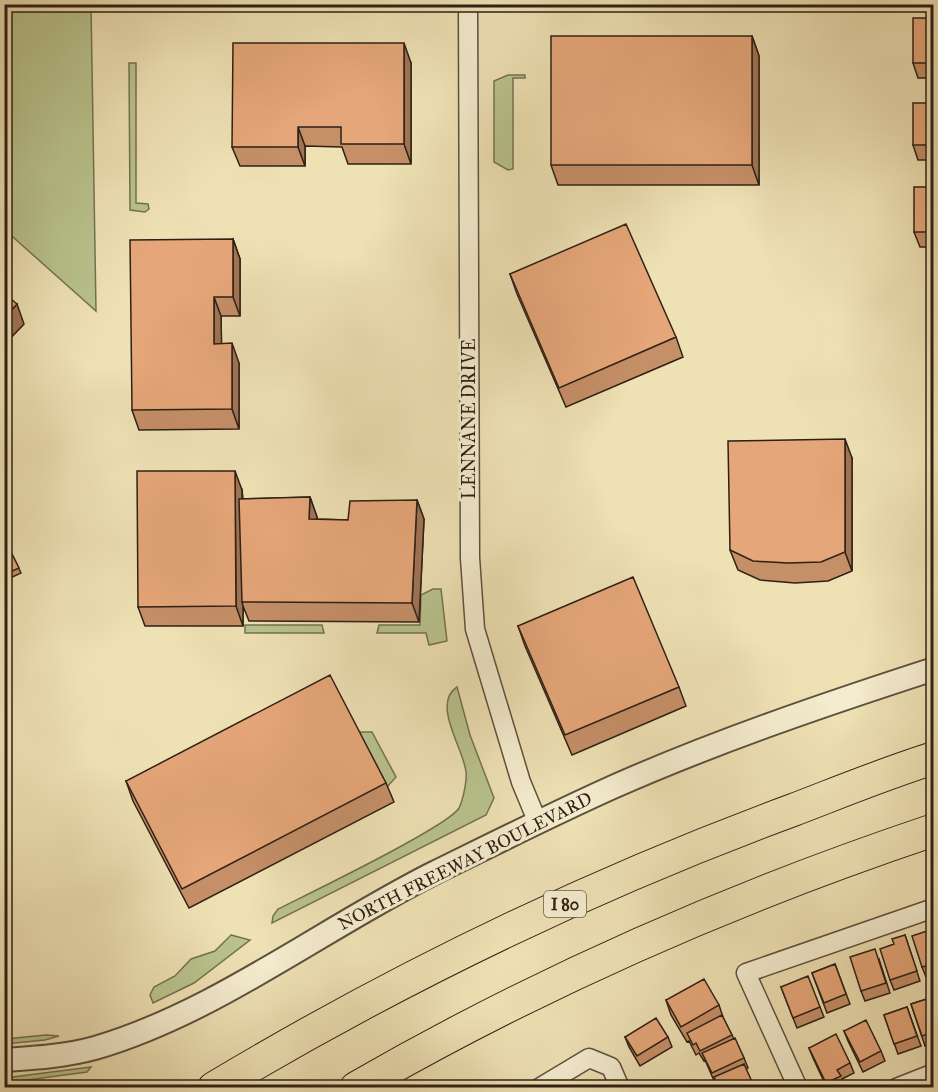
<svg xmlns="http://www.w3.org/2000/svg" width="938" height="1092" viewBox="0 0 938 1092" font-family="'IM FELL Great Primer',serif">
<style>
.green{fill:#b9c38d;stroke:#747251;stroke-width:1.5}
.lines{fill:none;stroke-linecap:round;stroke-linejoin:round}
.minor-casing{stroke:#5e503d;stroke-width:21}
.tertiary-casing{stroke:#5e503d;stroke-width:26}
.motorway-casing{stroke:#2e2015;stroke-width:34}
.minor{stroke:#f4ecce;stroke-width:18}
.tertiary{stroke:#f4ecce;stroke-width:22}
.motorway{stroke:#eee1b4;stroke-width:32}
.wall{fill:#c58f68;stroke:#2e2015;stroke-width:1.5}
.shaded-wall{fill:#a07455;stroke:#2e2015;stroke-width:1.5}
.building{fill:#e5a679;stroke:#2e2015;stroke-width:1.5}
.labels{text-anchor:middle;stroke-width:6;stroke-linejoin:round;paint-order:stroke}
.shield{fill:#f4ecce;stroke:#695d4c;stroke-width:1.5}
.shield-label{font-size:16px;font-weight:bold;fill:#2e2015}
.street-label{font-size:18px;fill:#2e2015;stroke:#f4ecce}
</style>
<rect width="100%" height="100%" fill="#eee1b4"/>
<filter id="stains"><feTurbulence type="fractalNoise" baseFrequency=".00333" numOctaves="4"/><feColorMatrix values="0 0 0 0 .2 0 0 0 0 .09 0 0 0 0 .02 0 0 0 .5 -.17"/></filter>
<radialGradient id="worn" r=".72"><stop offset=".6" stop-color="#630" stop-opacity="0"/><stop offset="1" stop-color="#630" stop-opacity=".3"/></radialGradient>
<path class="green" d="M5,4L91,5L96,311L5,230Z
M129,63H136V203L148,204L149,209L145,212L130,210Z
M508,75H525V78H513V169L508,170L494,162V81Z
M433,589H441L447,641L429,645L426,633H377L379,625H420L421,595Z
M245,625H322L324,633H245Z
M457,687L470,735L494,798L486,815L272,923L273,916L278,909C306,895 448,827 459,808C463,800 467,781 466,772C464,749 431,704 457,687Z
M358,732H372L396,777L387,787Z
M231,935L250,940L194,983L153,1003L150,995L154,987L175,976L191,959L215,951Z
M46,1035L59,1036L45,1040L5,1044V1039Z
M91,1067L87,1072L5,1083V1078Z"/>
<g class="lines">
<defs>
<path id="minor" d="M468,4L470,558L475,629L521,782L538,823
M539,1088L589,1058L611,1067L620,1088
M798,1088L746,973L934,908
M896,1088L934,1073"/>
<path id="tertiary" d="M4,1060C35,1058 66,1056 95,1048C215,1013 322,929 434,873C493,844 553,814 613,787C717,741 826,704 934,669"/>
<path id="motorway" d="M214,1088C398,978 592,884 793,810C840,792 886,773 934,758
M356,1088C538,983 734,897 934,830"/>
</defs>
<use href="#minor" class="minor-casing"/>
<use href="#tertiary" class="tertiary-casing"/>
<use href="#motorway" class="motorway-casing"/>
<use href="#minor" class="minor"/>
<use href="#tertiary" class="tertiary"/>
<use href="#motorway" class="motorway"/>
</g>
<path class="wall" d="M933,18V78H918L913,63Z
M752,36L759,56V185H558L551,165Z
M411,63V164H348L342,147L305,146V166H240L232,147Z
M933,103V160H918L913,145Z
M933,187V247H920L914,232Z
M233,239L240,259V316H221V343L239,363V429L139,430L132,410Z
M510,274L676,337L683,357L566,407L517,294Z
M852,458V571L828,581L795,583L760,580L738,570L730,550Z
M242,490L243,499L310,497L317,517V519L348,520L417,500L424,519L419,622L249,621L243,606V626H145L138,607Z
M4,538L21,573L4,581Z
M518,626L679,687L686,706L572,755L525,646Z
M126,781L386,783L394,802L189,908L133,801Z
M933,929V975L926,977L922,967Z
M905,935L920,981L894,990L890,980L894,944Z
M879,959L890,993L865,1001L861,991Z
M835,964L850,1004L827,1013L812,973Z
M781,987L820,1007L824,1017L797,1028Z
M933,997V1043L925,1046L911,1004Z
M666,1000L719,1005L724,1020L744,1058L748,1068L746,1069L754,1087L761,1088H718L717,1083H715L705,1060L704,1061L699,1053L696,1055L689,1041L687,1042L671,1015Z
M907,1007L921,1046L898,1054L884,1015Z
M844,1031L881,1051L885,1061L863,1072L848,1041Z
M625,1037H668L672,1047L640,1066L629,1047Z
M809,1048L850,1063L854,1073L842,1079L844,1086L841,1088H827L813,1058Z"/>
<path class="shaded-wall" d="M752,36L759,56V185L752,165Z
M404,43L411,63V164L404,144Z
M298,127L305,146V166L298,147Z
M233,239L240,259V316L233,297Z
M214,297L221,316L222,363L214,344Z
M17,304L24,324L4,345V318Z
M232,343L239,363V429L232,409Z
M845,439L852,458V571L845,552Z
M235,471L242,490L243,602H242L243,606V626L236,606Z
M310,497L317,517L316,538L309,519Z
M417,500L424,519L419,622L412,603Z"/>
<path class="building" d="M913,18H933V63H913Z
M551,36H752V165H551Z
M233,43H404V144H341V127H298V147H232Z
M913,103H933V145H913Z
M914,187H933V232H914Z
M626,224L676,337L559,388L510,274Z
M233,239V297H214V344L232,343V409L132,410L130,240Z
M4,293L17,304L4,318Z
M845,439V552L821,562L788,563L753,561L730,550L728,441Z
M137,471H235L236,606L138,607Z
M310,497L309,519L348,520L350,501L417,500L412,603L242,602L239,499Z
M4,538L19,568L4,575Z
M633,577L679,687L565,735L518,626Z
M330,675L386,783L182,889L126,781Z
M933,929V964L922,967L912,936Z
M905,935L917,971L890,980L880,949L894,944L892,939Z
M875,949L886,983L861,991L850,957Z
M835,964L846,994L824,1003L812,973Z
M808,976L820,1007L793,1018L781,987Z
M704,979L719,1005L681,1027L666,1000Z
M933,997V1032L922,1036L911,1004Z
M907,1007L917,1036L894,1044L884,1015Z
M722,1015L732,1035L700,1051L696,1043L693,1045L687,1033Z
M656,1018L668,1037L637,1056L625,1037Z
M866,1020L881,1051L860,1062L844,1031Z
M836,1034L850,1063L837,1070L841,1076L826,1083L809,1048Z
M735,1038L744,1058L712,1073L702,1053Z
M744,1064L753,1084L744,1088H719L714,1077Z"/>
<g class="labels">
<rect class="shield" x="544" y="891" width="42" height="26" rx="4.5"/>
<g class="shield-label">
<text x="565" y="910">I 80</text>
</g>
<g class="street-label">
<text transform="translate(469 419) rotate(-90)" y="6">LENNANE DRIVE</text>
<text transform="translate(465 861) rotate(-27)" y="6">NORTH FREEWAY BOULEVARD</text>
</g>
</g>
<rect width="938" height="1092" fill="none" stroke="#eee1b4" stroke-width="24"/>
<rect x="6" y="6" width="926" height="1080" fill="none" stroke="#2e2015" stroke-width="3"/>
<rect x="12" y="12" width="914" height="1068" fill="none" stroke="#2e2015" stroke-width="1.5"/>
<rect width="100%" height="100%" filter="url(#stains)"/>
<rect width="100%" height="100%" fill="url(#worn)"/>
</svg>
